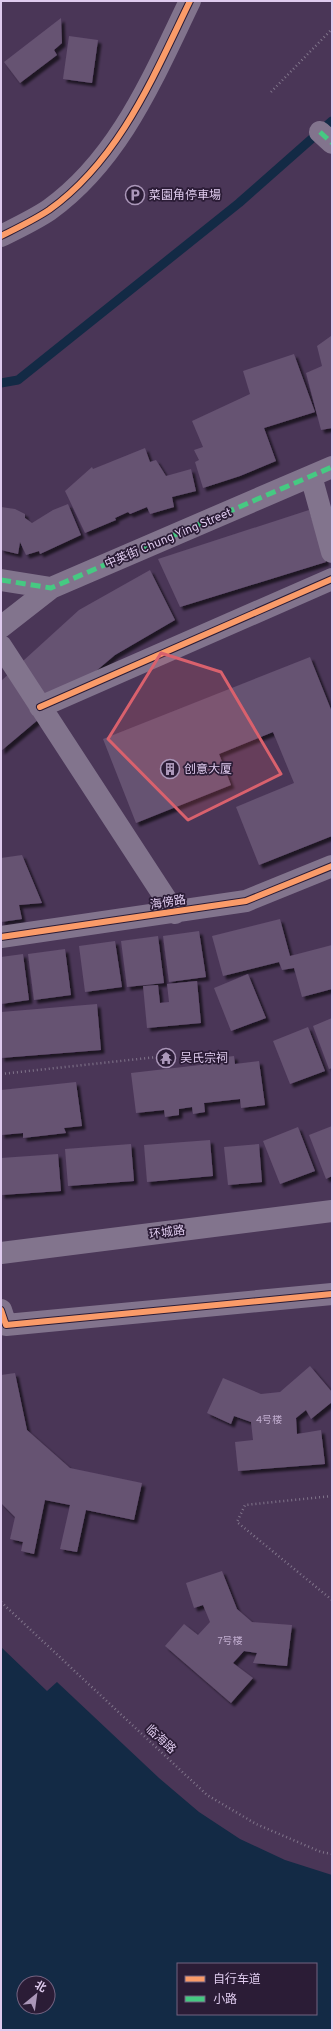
<svg xmlns="http://www.w3.org/2000/svg" width="333" height="2031" viewBox="0 0 333 2031" font-family="Overpass,'Noto Sans SC',sans-serif">
<style>
.water{fill:#132a45;fill-rule:evenodd}
.lines{fill:none;stroke-linecap:round;stroke-linejoin:round}
.stream{stroke:#132a45;stroke-width:9}
.building{fill:#665272;filter:url(#shadow)}
.path{stroke:#81758b;stroke-width:2.5;stroke-dasharray:1 3;stroke-linecap:butt}
.minor{stroke:#82748d;stroke-width:22}
.quiet{stroke:#46c982;stroke-width:5;stroke-dasharray:10 5;stroke-linecap:butt}
.cycleway-casing{stroke:#2b1c36;stroke-width:8}
.cycleway{stroke:#fa9b69;stroke-width:6}
.marked{fill:#d9616d;fill-opacity:0.2;stroke:#d9616d;stroke-width:3;stroke-linejoin:round}
.labels{text-anchor:middle;stroke-width:3.5;stroke-linejoin:round;paint-order:stroke}
.number-label{font-size:10px;fill:#c1adcf}
.poi-label{font-size:12px;fill:#dfcbee;stroke:#2b1c36;text-anchor:start}
.street-label{font-size:12px;fill:#dfcbee;stroke:#2b1c36}
</style>
<defs>
<filter id="shadow"><feDropShadow dx="3.5" dy="3.5" stdDeviation="1" flood-color="#0009"/></filter>
</defs>
<rect width="100%" height="100%" fill="#4a3657"/>
<path class="water" d="M1,1647L47,1691L57,1682L159,1778L199,1812L240,1839L285,1860L332,1875V2030H1ZM178,1964H316V2014H178ZM24,1983H48V2007H24Z"/>
<g class="lines">
<path class="stream" d="M1,383L18,380L239,203L332,121"/>
</g>
<path class="building" d="M61,18L62,43L54,50L57,55L20,83L4,62Z
M69,36L98,40L92,83L63,79Z
M331,336L332,428L321,430L306,373L322,366L317,346Z
M294,354L315,412L264,428L276,461L240,476L203,488L195,462L199,460L194,450L203,447L192,421L250,394L243,371Z
M145,448L150,462L156,460L166,476L191,469L196,491L172,497L174,507L150,514L147,507L130,514L128,512L115,518L116,520L85,533L65,491L92,467L93,469Z
M68,504L81,535L40,554L39,551L26,555L20,542L18,554L1,550V507L15,509L25,514V518L32,523L53,510Z
M309,510L326,562L180,607L158,559Z
M150,570L175,620L115,655L1,751V681L79,610Z
M310,657L332,712V836L259,865L236,807L294,783L273,732L219,754L231,785L136,823L103,739Z
M22,855L42,903L19,905L22,919L1,922V858Z
M280,919L290,956L332,945V989L302,997L294,968L282,970L279,962L223,976L212,936Z
M199,931L206,977L169,982L163,936Z
M158,936L164,983L127,987L121,941Z
M115,941L122,987L85,992L79,946Z
M65,949L71,995L34,1000L28,954Z
M23,954L29,1000L1,1004V957Z
M248,974L266,1018L231,1031L214,988Z
M197,981L201,1023L147,1028L143,986L158,985L160,1003L169,1002L167,984Z
M97,1004L101,1050L1,1058V1012Z
M332,1018V1068L329,1069L313,1026Z
M308,1027L325,1071L290,1084L273,1041Z
M234,1056L235,1064L259,1061L265,1105L241,1108L240,1099L204,1103L205,1112L193,1114L192,1107L179,1109V1115L165,1117L164,1110L136,1113L131,1073L200,1065L199,1060Z
M76,1082L82,1126L64,1128L66,1133L23,1138V1133L1,1135V1090Z
M332,1126V1176L326,1179L309,1135Z
M298,1127L315,1171L280,1184L263,1141Z
M210,1140L213,1176L147,1182L144,1145Z
M131,1144L134,1181L68,1186L65,1149Z
M259,1144L262,1182L228,1185L224,1147Z
M58,1154L61,1191L1,1195V1158Z
M310,1366L332,1392V1402L311,1419L306,1410L296,1418L297,1434L321,1430L325,1464L238,1471L235,1442L253,1440L251,1422L234,1416L231,1424L207,1413L223,1378L261,1394L280,1392Z
M15,1373L27,1430L70,1468L142,1483L134,1520L86,1510L77,1552L60,1549L70,1505L45,1500L34,1554L21,1551L23,1542L10,1539L15,1517L1,1503V1375Z
M222,1571L237,1609L252,1622L292,1625L287,1666L253,1663L257,1653L244,1651L233,1663L253,1678L231,1703L165,1646L184,1624L198,1635L210,1622L203,1605L194,1608L186,1583Z"/>
<g class="lines">
<path class="path" d="M271,92L332,29
M1,1074L166,1056
M332,1496L245,1505L237,1522L332,1600
M1,1602L207,1795L256,1824L321,1852L332,1854"/>
<path class="minor" d="M320,132L332,143
M1,236C17,228 34,220 49,210C120,159 153,77 190,1
M311,476L332,552
M1,580L51,588L332,467
M1,627L51,588
M1,646L175,913
M40,707L332,579
M1,937L246,901L332,866
M1,1253L332,1211
M1,1310L6,1325L332,1294"/>
<path class="quiet" d="M320,132L332,143
M1,580L51,588L332,467"/>
<defs>
<path id="cycleway" d="M1,236C17,228 34,220 49,210C120,159 153,77 190,1
M40,707L332,579
M1,937L246,901L332,866
M1,1310L6,1325L332,1294"/>
</defs>
<use href="#cycleway" class="cycleway-casing"/>
<use href="#cycleway" class="cycleway"/>
</g>
<path class="marked" d="M161,653L221,672L281,774L188,820L108,739Z"/>
<defs>
<symbol id="parking-ring" viewBox="-11 -11 22 22"><circle r="9.5" fill="#2b1c36" stroke="#ab97b9" stroke-width="1.5"/><path d="M-3.5-5.5H1a3.5 3.5 0 0 1 0 7H-1V5.5H-3.5ZM-1-3.4V-.6H.8a1.4 1.4 0 0 0 0-2.8Z" fill="#ab97b9"/></symbol>
<symbol id="building-ring" viewBox="-11 -11 22 22"><circle r="9.5" fill="#2b1c36" stroke="#ab97b9" stroke-width="1.5"/><path d="M-4-6H4V6H1V3H-1V6H-4ZM-2.5-4.3h1.7v1.8h-1.7ZM.8-4.3h1.7v1.8H.8ZM-2.5-1h1.7V.8h-1.7ZM.8-1h1.7V.8H.8Z" fill="#ab97b9"/></symbol>
<symbol id="temple-ring" viewBox="-11 -11 22 22"><circle r="9.5" fill="#2b1c36" stroke="#ab97b9" stroke-width="1.5"/><path d="M0-6L5-2H3V0L6.5 2.5H4V6H1.5V3h-3V6H-4V2.5H-6.5L-3 0V-2H-5Z" fill="#ab97b9"/></symbol>
</defs>
<g fill-rule="evenodd">
<use href="#parking-ring" x="124" y="184" width="22" height="22"/>
<use href="#building-ring" x="159" y="758" width="22" height="22"/>
<use href="#temple-ring" x="155" y="1047" width="22" height="22"/>
</g>
<g class="labels">
<g class="number-label">
<text x="269" y="1423">4号楼</text>
<text x="230" y="1644">7号楼</text>
</g>
<g class="poi-label">
<text x="149" y="199">菜園角停車場</text>
<text x="184" y="773">创意大厦</text>
<text x="180" y="1062">吴氏宗祠</text>
</g>
<g class="street-label">
<text transform="translate(168 538) rotate(-23)" y="4">中英街 Chung Ying Street</text>
<text transform="translate(168 902) rotate(-9)" y="4">海傍路</text>
<text transform="translate(167 1232) rotate(-7)" y="4">环城路</text>
<text transform="translate(161 1739) rotate(43)" y="4">临海路</text>
</g>
</g>
<rect width="333" height="2031" fill="none" stroke="#dfcbee" stroke-width="4"/>
<rect x="177" y="1963" width="140" height="52" fill="#2b1c36" stroke="#736280"/>
<rect x="185" y="1976" width="20" height="6" fill="#fa9b69" stroke="#736280"/>
<text x="213" y="1983" font-size="12" fill="#dfcbee">自行车道</text>
<rect x="185" y="1996" width="20" height="6" fill="#46c982" stroke="#736280"/>
<text x="213" y="2003" font-size="12" fill="#dfcbee">小路</text>
<g transform="translate(36 1995) rotate(29)"><circle r="19" fill="#2b1c36" stroke="#736280"/>
<path d="M0-3L7 15L0 10L-7 15Z" fill="#ab97b9"/>
<text y="-6" font-size="11" font-weight="bold" text-anchor="middle" fill="#dfcbee">北</text>
</g>
</svg>
